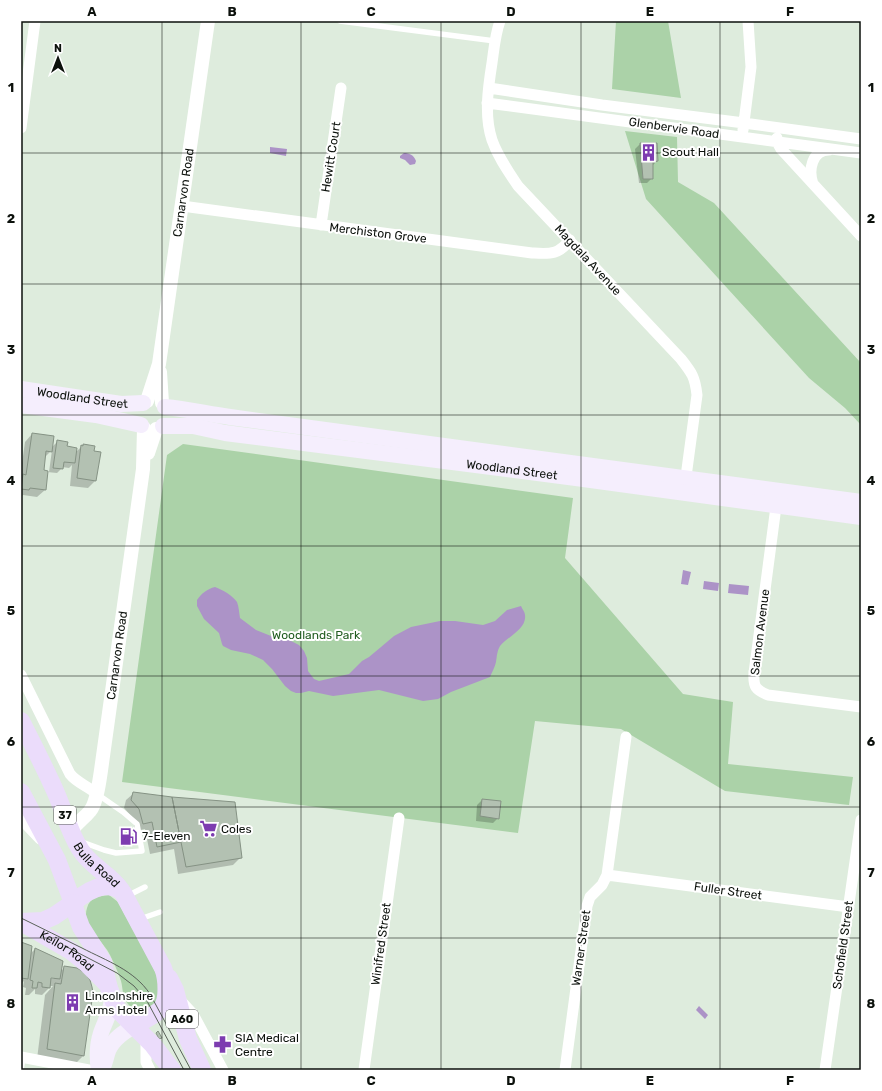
<svg xmlns="http://www.w3.org/2000/svg" width="882" height="1091" viewBox="0 0 882 1091" font-family="Rubik,sans-serif">
<style>
.green{fill:#abd2a8}
.water{fill:#ac93c7}
.shadow{fill:#0003;fill-rule:evenodd}
.building{fill:#b3c1b2;stroke:#859284}
.lines{fill:none;stroke-linecap:round;stroke-linejoin:round}
.service{stroke:#fff;stroke-width:5.5}
.minor{stroke:#fff;stroke-width:11}
.tertiary{stroke:#fff;stroke-width:14}
.secondary{stroke:#f5eefd;stroke-width:16}
.primary{stroke:#ebdcfb;stroke-width:18}
.tram{stroke:#596159;stroke-width:1}
.grid{fill:none;stroke:#0c110c;stroke-width:1;stroke-opacity:0.55}
.labels{text-anchor:middle;stroke-width:4;stroke-linejoin:round;paint-order:stroke}
.shield{fill:#fff;stroke:#555855;stroke-width:1}
.shield-label{font-size:11px;font-weight:bold;fill:#0c110c}
.street-label{font-size:12px;fill:#0c110c;stroke:#fff}
.poi-label{font-size:12px;fill:#0c110c;stroke:#fff;text-anchor:start}
.park-label{font-size:12px;fill:#215c20;stroke:#fff}
.neatline{fill:none;stroke:#0c110c;stroke-width:1.5}
.grid-label{font-size:13px;text-anchor:middle;font-weight:bold;fill:#0c110c}
</style>
<rect width="100%" height="100%" fill="#deecdd"/>
<path class="green" d="M616,21H668L681,98L612,89Z
M625,131L677,137L678,182L714,203L861,363V425L845,408L809,378L646,199Z
M183,444L573,498L565,558L683,694L733,702L728,764L853,777L849,805L725,791L621,729L535,721L518,833L122,782L167,455Z
M109,895L118,902L152,965L160,982L162,998L147,1010C140,1010 133,1010 128,1004C122,997 123,988 121,981C118,972 114,963 110,955C103,940 81,926 87,908C90,897 99,896 109,895Z"/>
<path class="water" d="M270,147L287,149L286,156L270,153Z
M404,153C409,153 414,155 416,161L415,164L410,165L405,160L400,158V156Z
M683,570L691,572L688,585L681,584Z
M704,581L719,583L718,591L703,589Z
M729,584L749,586L748,595L728,593Z
M215,587C223,590 232,595 237,602C239,607 239,613 240,618L256,630L271,636L289,640L299,645L304,651L307,658L308,671L314,679L319,681L349,674L362,661L369,657L381,647L394,636L411,627L440,621H455L483,625L495,621L507,610L521,606C522,609 525,612 525,615C527,629 507,637 500,646C497,651 497,656 496,662C495,667 492,672 490,677L451,692L438,699L423,701L379,690L333,696L309,691L301,693H296L291,691L285,686L272,669L263,660L250,654L231,650L223,646L222,644L219,633L204,619L197,606V600C202,593 207,589 215,587Z
M699,1006L708,1015L705,1019L696,1010Z"/>
<path class="shadow" d="M640,144H656L657,161L652,166V178L647,183H639L635,149Z
M32,434L51,448L57,442L76,452L83,445L96,480L88,488L70,486L72,465L69,468L62,467V468L57,473L47,472L45,490L37,497L23,495L21,497V470L25,442ZM52,450L49,472L43,471L44,458Z
M134,793L241,857L233,865L178,874L174,849L150,854L145,829L136,831L132,817L124,808L126,800Z
M482,800L498,818L493,823L476,821L477,805Z
M123,835L132,843L130,845L123,847L121,837Z
M21,943L30,954L35,949L62,962L60,972L65,967L92,993L83,1056L73,1066L37,1059L45,995L53,986H49V988L42,995L35,994V989L29,995H25L26,988L23,987L24,981L21,984ZM54,977V979L46,978Z"/>
<path class="building" d="M640,143H657L658,161L653,162V179H643Z
M32,433L54,436L52,452L46,451L44,470L48,471L46,490L30,488L29,490L21,489L23,474L26,475Z
M57,440L68,442L67,446L77,448L75,463L64,462L63,469L53,468Z
M83,444L95,446L94,451L101,452L96,481L77,478L81,445L83,446Z
M133,792L172,797L181,842L157,847L152,822L143,824L139,809L131,800Z
M172,797L235,802L242,858L186,867Z
M482,799L501,801L499,819L480,816Z
M131,832L133,844L125,845L123,834Z
M21,942L32,946L28,979L21,978Z
M35,948L63,961L60,979L51,978L50,988L42,987V983L38,982L37,988H32L33,981L30,980Z
M64,966L77,968L85,973L90,980L92,987L93,993L84,1056L47,1049L55,983L61,984Z
M158,1031L162,1038L159,1039L156,1033Z"/>
<g class="lines">
<path class="service" d="M340,21L495,41
M82,842L104,850L116,853L142,851L137,824L123,812L97,794
M127,896L145,887
M140,919L160,912
M21,1070L23,1058"/>
<path class="minor" d="M500,21C495,35 494,49 492,63C488,88 484,116 492,140C498,157 508,171 518,186L681,359C692,373 695,377 697,395L685,484
M489,88L602,105L744,123L861,139
M487,103L861,153
M21,128L35,21
M743,130L751,67L748,21
M777,138V142L781,149L861,236
M813,184C808,170 812,150 829,150
M182,206L532,253C551,254 558,255 570,240
M321,225L341,88
M777,499L754,673C753,687 756,690 768,695L861,707
M21,675L70,774C77,783 88,786 97,794
M21,819L40,839
M607,875L849,907
M179,999L193,1014L223,1070
M146,1038V1062L150,1070
M21,1057L89,1070
M364,1070L399,818
M565,1070L587,906L590,897L602,885L607,875L626,737
M825,1070L861,820"/>
<g class="tertiary">
<path d="M160,372L162,403"/>
<path id="s1" d="M147,401L159,364L208,21"/>
<path d="M148,453L156,429"/>
<path id="s2" d="M71,832C77,821 83,820 90,811C98,802 101,769 103,756L143,469L144,428"/>
</g>
<g class="secondary">
<path id="s3" d="M21,389L121,404L143,403"/>
<path d="M21,405L96,415L141,425"/>
<path d="M165,407C187,409 208,414 230,417L861,502"/>
<path id="s4" d="M163,426H193L225,433L576,478L861,517"/>
<path d="M102,1069C105,1063 106,1057 108,1051C113,1039 124,1032 134,1026"/>
<path d="M99,1070C97,1058 97,1045 101,1033C105,1021 112,1010 112,997"/>
</g>
<g class="primary">
<path id="s5" d="M21,721C33,745 45,768 56,793C64,811 69,832 80,849C90,866 110,874 121,890"/>
<path d="M21,792L57,860L73,903"/>
<path d="M104,886C111,886 118,887 123,893L163,968C167,978 169,1000 161,1009C155,1015 142,1021 134,1026L120,1012L115,1005L108,985L103,962L81,927L77,916L73,903C82,895 92,888 104,886Z"/>
<path id="s6" d="M21,922L71,951L86,963L108,985"/>
<path d="M21,922L43,921L54,916L73,903"/>
<path d="M169,978L175,990L188,1039L202,1070"/>
<path d="M134,1026L153,1045L172,1070"/>
</g>
<path class="tram" d="M21,918C41,928 62,938 82,948C107,961 134,970 150,994L191,1070
M65,946L117,973L134,986L147,1001L184,1070"/>
</g>
<path class="grid" d="M162,21V1070M301,21V1070M441,21V1070M581,21V1070M720,21V1070M21,153H861M21,284H861M21,415H861M21,546H861M21,676H861M21,807H861M21,938H861"/>
<defs>
<symbol id="building-bare" viewBox="-9 -9 18 18"><path d="M-4-6H4V6H1V3H-1V6H-4ZM-2.5-4.3h1.7v1.8h-1.7ZM.8-4.3h1.7v1.8H.8ZM-2.5-1h1.7V.8h-1.7ZM.8-1h1.7V.8H.8Z" fill="#7d3cb0" stroke="#fff" stroke-width="2.5" paint-order="stroke"/></symbol>
<symbol id="supermarket-bare" viewBox="-9 -9 18 18"><path d="M-6-5.5h2.5l.6 2H6L4.5 2H-2.5L-4.4-4H-6ZM-1.5 3.2a1.3 1.3 0 1 0 .1 0ZM3 3.2a1.3 1.3 0 1 0 .1 0Z" fill="#7d3cb0" stroke="#fff" stroke-width="2.5" paint-order="stroke"/></symbol>
<symbol id="fuel-bare" viewBox="-9 -9 18 18"><path d="M-5.5-6h7V0h2V4h1.3V-2.5L3-4.5l.8-.8L6-3V5H2.5V1h-1V6h-7ZM-4.2-4.7v3.2H.2V-4.7Z" fill="#7d3cb0" stroke="#fff" stroke-width="2.5" paint-order="stroke"/></symbol>
<symbol id="pharmacy-bare" viewBox="-9 -9 18 18"><path d="M-2-6h4v4h4v4h-4v4h-4v-4h-4v-4h4Z" fill="#7d3cb0" stroke="#fff" stroke-width="2.5" paint-order="stroke"/></symbol>
</defs>
<g fill-rule="evenodd">
<use href="#building-bare" x="636" y="140" width="25" height="25"/>
<use href="#supermarket-bare" x="196" y="816" width="25" height="25"/>
<use href="#fuel-bare" x="116" y="824" width="25" height="25"/>
<use href="#building-bare" x="60" y="990" width="25" height="25"/>
<use href="#pharmacy-bare" x="210" y="1032" width="25" height="25"/>
</g>
<g class="labels">
<g class="shield">
<rect x="54" y="806" width="22" height="18" rx="3"/>
<rect x="166" y="1010" width="32" height="18" rx="3"/>
</g>
<g class="shield-label">
<text x="65" y="819">37</text>
<text x="182" y="1023">A60</text>
</g>
<g class="street-label">
<text transform="translate(674 128) rotate(8)" y="4">Glenbervie Road</text>
<text transform="translate(331 157) rotate(-81)" y="4">Hewitt Court</text>
<text dy="4" stroke="none"><textPath href="#s1" startOffset="212">Carnarvon Road</textPath></text>
<text transform="translate(378 233) rotate(7)" y="4">Merchiston Grove</text>
<text transform="translate(588 260) rotate(47)" y="4">Magdala Avenue</text>
<text dy="4" stroke="none"><textPath href="#s3" startOffset="62">Woodland Street</textPath></text>
<text dy="4" stroke="none"><textPath href="#s4" startOffset="352">Woodland Street</textPath></text>
<text transform="translate(760 632) rotate(-83)" y="4">Salmon Avenue</text>
<text dy="4" stroke="none"><textPath href="#s2" startOffset="187">Carnarvon Road</textPath></text>
<text dy="4" stroke="none"><textPath href="#s5" startOffset="164">Bulla Road</textPath></text>
<text transform="translate(728 891) rotate(8)" y="4">Fuller Street</text>
<text transform="translate(381 944) rotate(-82)" y="4">Winifred Street</text>
<text transform="translate(843 945) rotate(-82)" y="4">Schofield Street</text>
<text transform="translate(581 948) rotate(-82)" y="4">Warner Street</text>
<text dy="4" stroke="none"><textPath href="#s6" startOffset="54">Keilor Road</textPath></text>
</g>
<g class="poi-label">
<text x="662" y="156">Scout Hall</text>
<text x="221" y="833">Coles</text>
<text x="142" y="840">7-Eleven</text>
<text x="85" y="1000">Lincolnshire<tspan x="85" dy="14">Arms Hotel</tspan></text>
<text x="235" y="1042">SIA Medical<tspan x="235" dy="14">Centre</tspan></text>
</g>
<g class="park-label">
<text x="316" y="639">Woodlands Park</text>
</g>
</g>
<rect width="882" height="1091" fill="none" stroke="#ffffff" stroke-width="44"/>
<g transform="translate(58 58)" stroke="#ffffff" stroke-width="3" paint-order="stroke">
<path d="M0-3L7 15L0 10L-7 15Z" fill="#0c110c"/>
<text y="-6" font-size="11" font-weight="bold" text-anchor="middle" fill="#0c110c">N</text>
</g>
<rect x="22" y="22" width="838" height="1047" class="neatline"/>
<g class="grid-label">
<text x="92" y="16">A</text>
<text x="232" y="16">B</text>
<text x="371" y="16">C</text>
<text x="511" y="16">D</text>
<text x="650" y="16">E</text>
<text x="790" y="16">F</text>
<text x="11" y="92">1</text>
<text x="871" y="92">1</text>
<text x="11" y="223">2</text>
<text x="871" y="223">2</text>
<text x="11" y="354">3</text>
<text x="871" y="354">3</text>
<text x="11" y="485">4</text>
<text x="871" y="485">4</text>
<text x="11" y="615">5</text>
<text x="871" y="615">5</text>
<text x="11" y="746">6</text>
<text x="871" y="746">6</text>
<text x="11" y="877">7</text>
<text x="871" y="877">7</text>
<text x="11" y="1008">8</text>
<text x="871" y="1008">8</text>
<text x="92" y="1085">A</text>
<text x="232" y="1085">B</text>
<text x="371" y="1085">C</text>
<text x="511" y="1085">D</text>
<text x="650" y="1085">E</text>
<text x="790" y="1085">F</text>
</g>
</svg>
